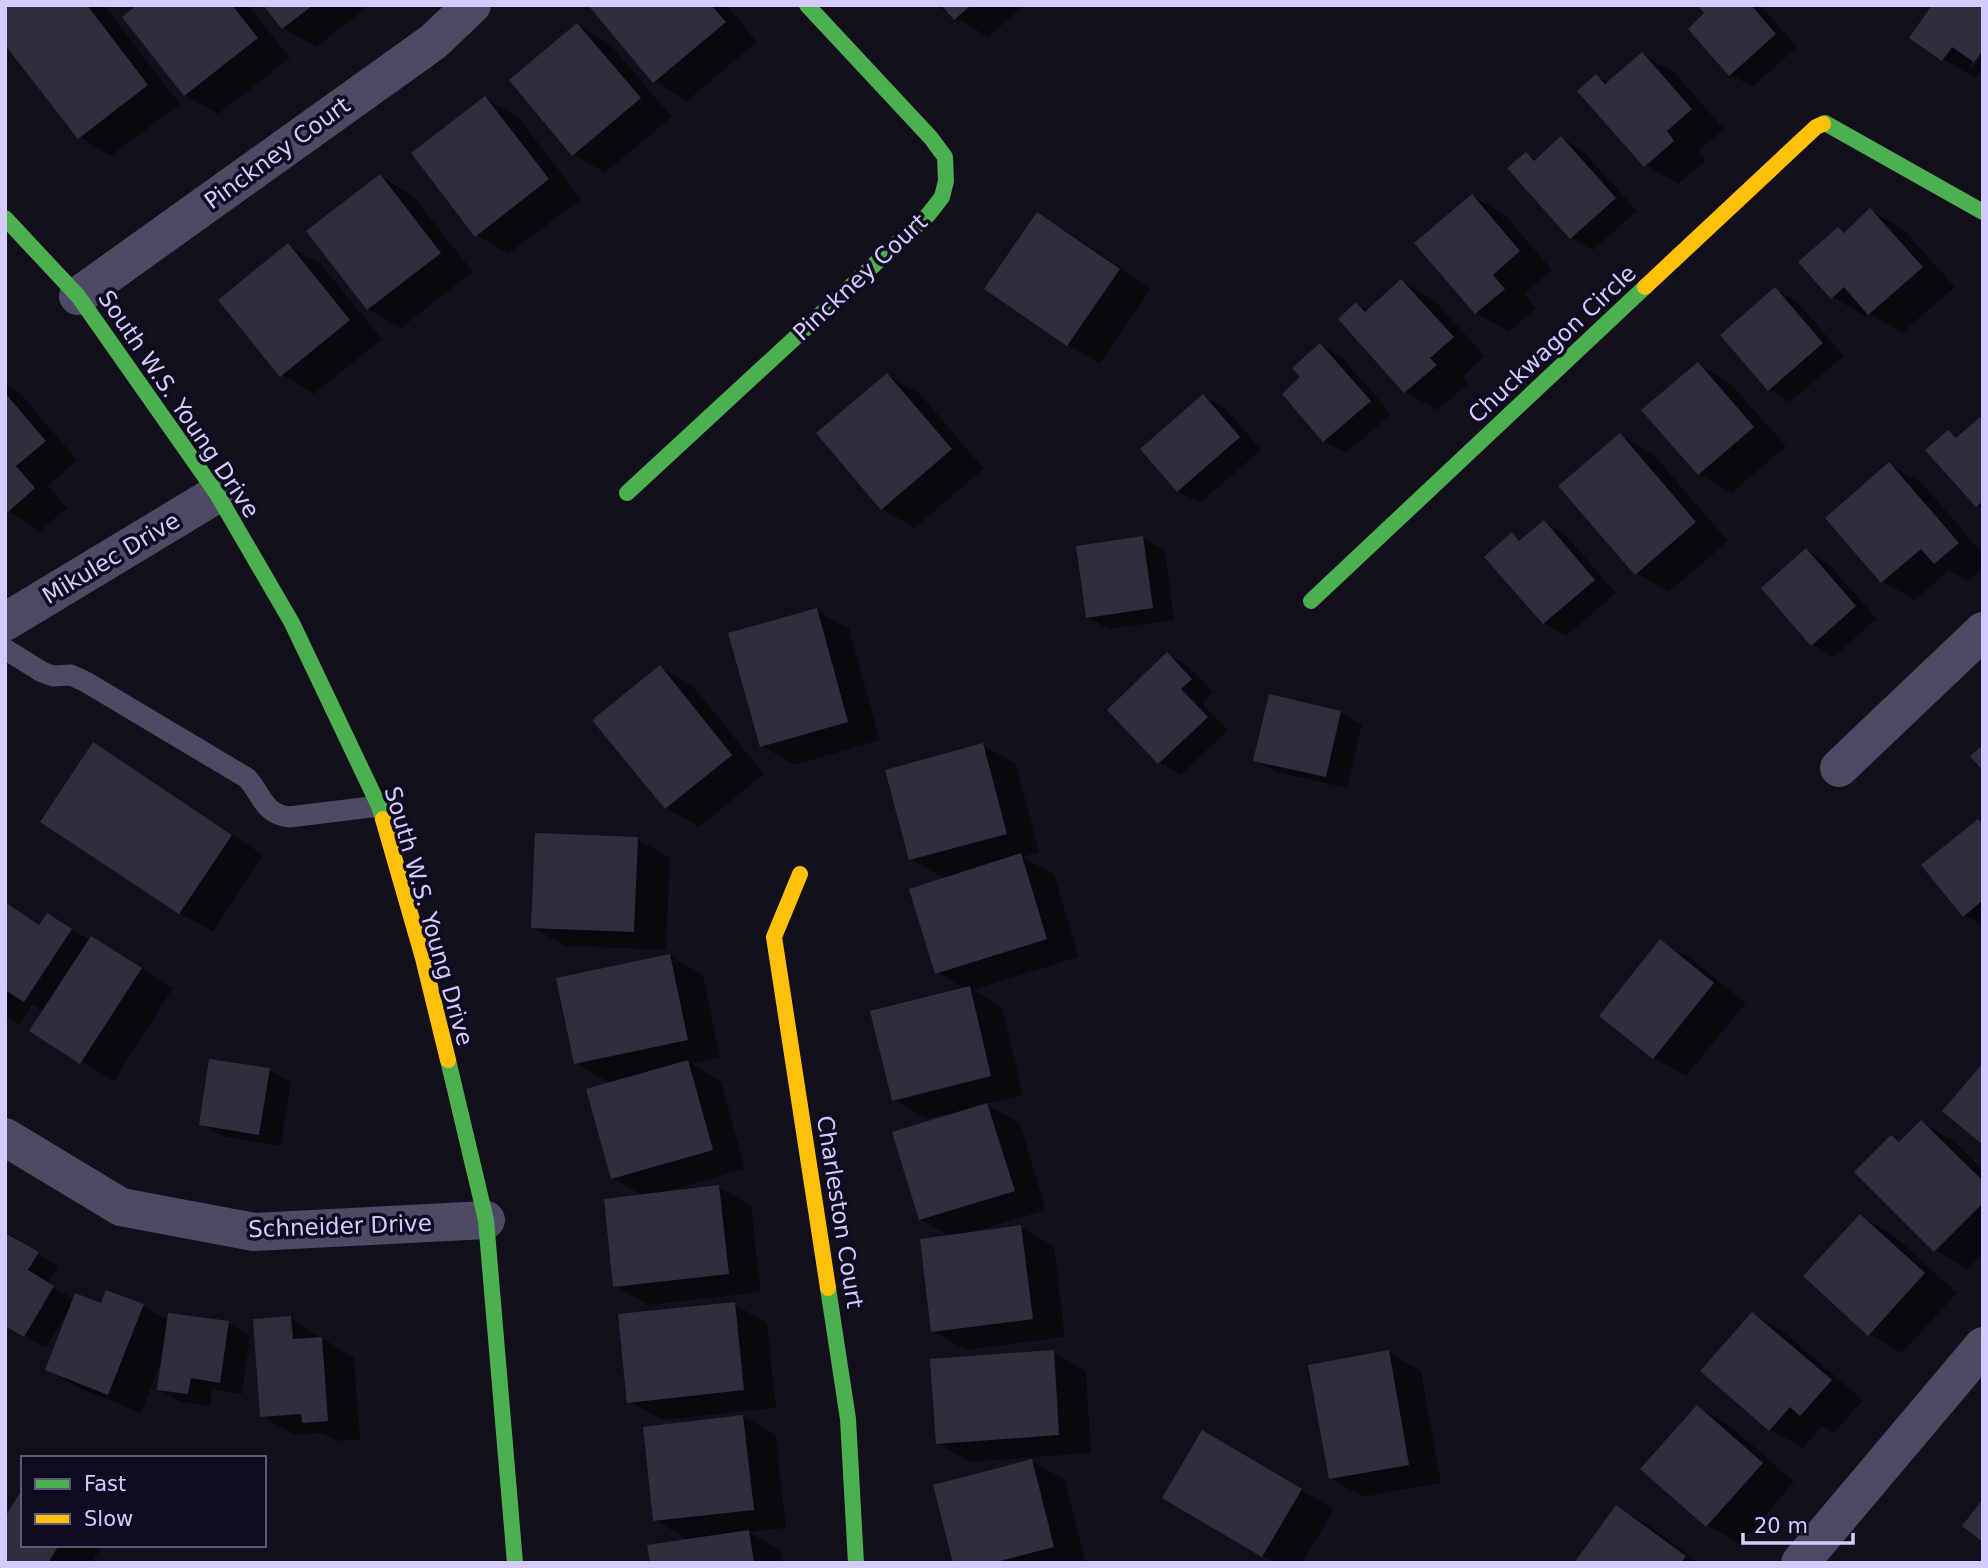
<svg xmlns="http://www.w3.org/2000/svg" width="1988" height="1568" viewBox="0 0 1988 1568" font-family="'DejaVu Sans',sans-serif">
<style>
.shadow{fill:#0007}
.building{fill:#312d3f}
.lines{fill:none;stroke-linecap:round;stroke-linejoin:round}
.lane{stroke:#4e4a66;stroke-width:21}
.street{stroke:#4e4a66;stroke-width:38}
.fast{stroke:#4caf50;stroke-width:16}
.slow{stroke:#ffc107;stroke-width:16}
.labels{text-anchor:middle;stroke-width:7;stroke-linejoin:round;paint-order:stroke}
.street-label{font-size:23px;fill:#d6cbff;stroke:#110b21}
</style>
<rect width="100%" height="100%" fill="#13101c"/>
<path class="shadow" d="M7,5H104L180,104L111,156L79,137Z
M140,5H248L290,58L218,114L185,95Z
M266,5H370L316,47L283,28Z
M590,5H727L757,42L687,101L655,82Z
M935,5H1025L988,37Z
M1700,5H1760L1797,47L1752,87L1730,74L1707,14Z
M1934,5L1983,47L1969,66L1971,69L1983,53V68L1975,78L1943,59Z
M577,25L610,44L672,117L605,173L573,154Z
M1642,54L1675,73L1724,129L1698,151L1706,160L1678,184L1646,165L1596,76L1609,83Z
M485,98L518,117L581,199L508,254L476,235Z
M1562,138L1583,151L1637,211L1593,250L1571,238L1510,168L1526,154L1537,160Z
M380,176L412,195L473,272L401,328L368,309Z
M1472,196L1505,215L1552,270L1524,294L1536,308L1509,332L1476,313Z
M1871,211L1903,229L1955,287L1902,333L1868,313L1865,316L1832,297L1838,229L1846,233Z
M1038,214L1070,233L1151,289L1100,364L1068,345Z
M288,245L321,264L382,339L314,394L282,375Z
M1402,281L1434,300L1485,356L1462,377L1468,384L1438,410L1405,392L1357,304L1368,311Z
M1775,289L1797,302L1844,356L1790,402L1769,390Z
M1321,345L1342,358L1391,414L1346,453L1324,441L1284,394L1303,378Z
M1698,364L1730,383L1786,446L1732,493L1699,474Z
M888,375L920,394L984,469L914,528L882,509Z
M5,384L19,392L77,460L48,486L67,508L40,531L5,509Z
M1203,396L1225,408L1261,450L1200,503L1178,491Z
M1983,420V509L1977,506L1948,432L1959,438Z
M1620,435L1653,454L1728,541L1669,592L1636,573Z
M1890,465L1922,483L1983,554V569L1968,581L1949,571L1914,600L1882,581Z
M1544,522L1565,535L1616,593L1566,636L1544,623L1512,535L1522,540Z
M1143,538L1165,550L1174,620L1109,629L1087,617Z
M1807,550L1828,563L1877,619L1833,657L1812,644Z
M816,610L849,629L880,740L794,765L762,746Z
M1168,654L1189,667L1213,692L1202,703L1228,730L1181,775L1159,763Z
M660,667L693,686L764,774L699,827L666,808Z
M1340,712L1362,725L1347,788L1277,772L1255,760Z
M93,745L126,764L263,855L213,932L180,913L43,821Z
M983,745L1016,764L1039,852L1023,857L1054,874L1079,957L973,990L1002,1007L1023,1095L986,1104L1020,1123L1046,1210L976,1231V1233L1021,1227L1054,1246L1065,1337L966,1350L933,1331L950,1237L920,1219L947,1117V1114L927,1119L894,1100L965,989L937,972L945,879L911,859Z
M1978,821L1983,824V926L1964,915Z
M637,839L670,858L666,950L565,946L532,927Z
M5,902L17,909L16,910L41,925L48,915L90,940L124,957L173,988L114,1081L31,1031L44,1011L32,1005L19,1025L5,1017Z
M1660,942L1693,960L1746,1003L1686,1076L1654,1058Z
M670,956L703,975L720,1058L692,1064L721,1081L745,1169L664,1192V1194L719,1187L751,1206L761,1292L648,1305L615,1286L644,1196L612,1178L611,1084L575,1063Z
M269,1070L291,1082L281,1146L223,1137L201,1124Z
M1921,1122L1954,1141L1983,1170V1254L1967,1269L1935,1250L1892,1137L1901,1142Z
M1860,1216L1893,1235L1957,1293L1902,1353L1869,1334Z
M5,1231L26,1247L59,1266L48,1284L75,1300L102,1305L143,1306L169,1321L228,1323L250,1336L242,1394L212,1389L210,1406L180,1402L159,1389L161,1361L141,1413L79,1388L47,1369L69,1314L67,1313L46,1348L5,1324Z
M734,1304L767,1323L776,1408L662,1420L629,1401Z
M1752,1314L1785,1333L1863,1400L1834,1433L1822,1426L1803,1448L1770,1430Z
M290,1318L354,1358L360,1439L336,1441L321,1433L294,1435L262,1416Z
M1053,1352L1086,1371L1091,1453L970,1462L937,1443Z
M1388,1352L1421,1371L1441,1483L1363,1497L1330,1478Z
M1697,1407L1730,1426L1794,1482L1740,1544L1707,1525Z
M743,1416L776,1435L786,1528L749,1532L781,1551L783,1563H652L690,1541L655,1520Z
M1202,1432L1334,1509L1302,1563H1276L1164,1497Z
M1032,1461L1065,1480L1086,1563H955Z
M1617,1507L1649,1526L1699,1563L1576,1562Z
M5,1514L8,1516L23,1545H102L92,1563H5Z"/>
<path class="building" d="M5,5H87L148,85L78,139L5,45Z
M137,5H232L258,38L184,96L122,17Z
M263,5H313L282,29Z
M588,5H711L726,22L653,83Z
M941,5H971L954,20Z
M1697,5H1751L1776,34L1729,76L1688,29L1704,13Z
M1932,5H1983V50L1974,62L1952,47L1942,61L1909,38Z
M577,23L641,98L572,156L509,80Z
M1642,52L1692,109L1667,131L1674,141L1644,167L1577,91L1596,74L1605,84Z
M485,96L549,179L475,237L411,153Z
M1561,136L1616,198L1570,239L1507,168L1526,152L1534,161Z
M380,174L441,253L367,310L306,231Z
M1472,194L1520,251L1493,275L1505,289L1475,314L1414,243Z
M1870,208L1923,267L1868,315L1844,287L1831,299L1798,262L1838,227L1844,233Z
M1037,212L1120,269L1067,346L984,289Z
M288,243L350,320L280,377L218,300Z
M1401,279L1454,337L1430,358L1437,365L1404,393L1338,319L1356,302L1365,312Z
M1775,287L1823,343L1768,391L1720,335Z
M1320,343L1371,401L1323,442L1282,394L1300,377L1292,368Z
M1698,362L1754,427L1698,475L1641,410Z
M887,373L952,449L881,510L816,433Z
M5,393L46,441L16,466L35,488L7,513Z
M1203,394L1240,437L1177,492L1140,449Z
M1980,417L1983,420V501L1976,507L1925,450L1948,430L1956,438Z
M1620,433L1696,522L1635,575L1558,486Z
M1889,462L1959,543L1934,564L1921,549L1881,583L1825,518Z
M1544,520L1595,580L1543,624L1484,557L1512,532L1519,541Z
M1143,536L1153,608L1086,618L1076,546Z
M1806,548L1856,606L1811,646L1761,588Z
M817,608L848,722L760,747L728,633Z
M1167,652L1192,679L1181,689L1208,717L1158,764L1107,710Z
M660,665L732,755L665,809L592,720Z
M1269,694L1341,711L1326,777L1253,761Z
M93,742L232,835L179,914L40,822Z
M983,743L1007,834L909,860L885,770Z
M1983,745V771L1970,756Z
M1978,819L1983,825V900L1963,917L1921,865Z
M535,833L638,837L634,932L531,928Z
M1021,853L1047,939L935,974L909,889Z
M8,904L39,925L47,913L72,929L24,1002L5,990V907Z
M91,936L142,968L80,1064L29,1031Z
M1660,939L1714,983L1653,1059L1599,1016Z
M670,954L688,1040L574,1064L556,978Z
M970,986L991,1076L892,1101L870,1011Z
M209,1059L270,1068L259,1135L199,1125Z
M688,1060L713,1150L611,1179L586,1089Z
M1983,1063V1145L1942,1111Z
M987,1103L1015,1191L919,1220L892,1132Z
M1921,1120L1983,1181V1203L1934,1252L1854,1172L1891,1135L1899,1142Z
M719,1185L729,1274L613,1287L604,1199Z
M1860,1214L1925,1273L1868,1336L1803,1276Z
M1021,1225L1033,1319L931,1332L920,1239Z
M5,1233L39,1252L28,1270L54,1286L24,1337L5,1326Z
M106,1290L144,1304L108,1395L45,1370L75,1293L101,1303Z
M735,1302L744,1390L627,1403L618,1314Z
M1752,1312L1832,1380L1800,1416L1790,1407L1769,1431L1700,1371Z
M168,1313L229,1321L220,1383L191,1378L188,1394L157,1390Z
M291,1316L293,1339L322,1337L328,1421L302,1423L301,1414L260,1417L253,1319Z
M1054,1350L1059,1435L936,1444L930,1359Z
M1389,1350L1409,1465L1329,1479L1308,1365Z
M1697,1405L1763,1463L1706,1527L1640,1469Z
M743,1415L754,1510L653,1521L643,1427Z
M1202,1430L1302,1489L1262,1557L1162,1498Z
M1032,1459L1054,1547L992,1563H953L933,1485Z
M23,1488V1545H59L48,1563H5V1517Z
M1983,1499V1542L1962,1526Z
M1616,1505L1686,1556L1681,1563H1574Z
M749,1530L754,1563H650L647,1545Z"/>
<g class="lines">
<path class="lane" d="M5,649L42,672L53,676L71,675L86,682L247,778C262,794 263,814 289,817L379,806"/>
<path class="street" d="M78,296L433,42L472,5
M5,622L217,494
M1839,768L1983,631
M5,1137L121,1207L254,1232L486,1220
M1800,1563L1983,1346"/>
<path class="fast" d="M1823,124L1825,123L1983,212
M5,218L78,296L217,494L292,623L379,806L383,819
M627,493L928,215L942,197L946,181L945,157L931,138L807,5
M1311,601L1645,287
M448,1060L486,1220L515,1563
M828,1288L848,1419L856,1563"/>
<path class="slow" d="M1645,287L1816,127L1823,124
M383,819L423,958L448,1060
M800,874L774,937L828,1288"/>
</g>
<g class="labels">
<g class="street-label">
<text transform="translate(277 153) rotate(-36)" y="8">Pinckney Court</text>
<text transform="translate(860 277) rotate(-43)" y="8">Pinckney Court</text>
<text transform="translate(1552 344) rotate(-43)" y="8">Chuckwagon Circle</text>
<text transform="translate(179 404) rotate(56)" y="8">South W.S. Young Drive</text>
<text transform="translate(111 558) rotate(-31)" y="8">Mikulec Drive</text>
<text transform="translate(429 916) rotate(74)" y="8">South W.S. Young Drive</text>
<text transform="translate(840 1212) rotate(81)" y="8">Charleston Court</text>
<text transform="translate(340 1226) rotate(-2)" y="8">Schneider Drive</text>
</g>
</g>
<rect width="1988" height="1568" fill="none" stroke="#d6cbff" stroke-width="14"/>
<rect x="21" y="1456" width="245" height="91" fill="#110b21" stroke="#60587a" stroke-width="2"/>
<rect x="35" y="1479" width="35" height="10" fill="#4caf50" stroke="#60587a" stroke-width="2"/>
<text x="84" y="1491" font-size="21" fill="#d6cbff">Fast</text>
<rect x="35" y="1514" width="35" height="10" fill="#ffc107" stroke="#60587a" stroke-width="2"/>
<text x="84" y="1526" font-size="21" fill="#d6cbff">Slow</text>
<path d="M1743 1533v10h110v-10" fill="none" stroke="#d6cbff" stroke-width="3.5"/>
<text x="1754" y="1533" font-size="21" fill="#d6cbff" stroke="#110b21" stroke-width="5" paint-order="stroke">20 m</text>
</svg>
